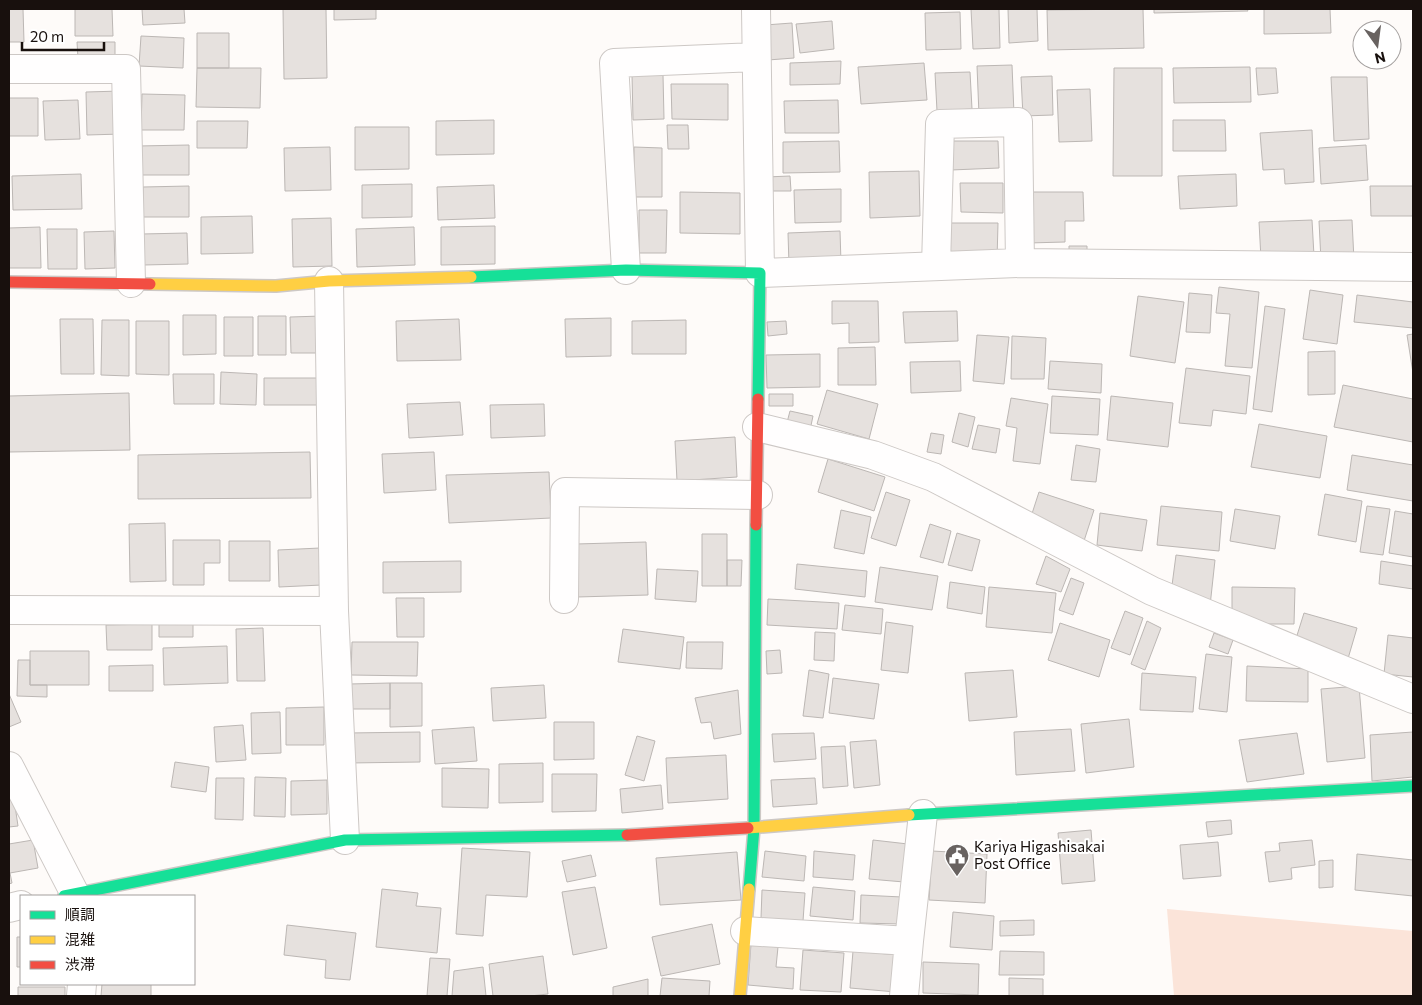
<svg xmlns="http://www.w3.org/2000/svg" width="1422" height="1005" viewBox="0 0 1422 1005" font-family="Commissioner,'Noto Sans JP',sans-serif">
<style>
.green{fill:#fbe4d9}
.building{fill:#e6e1de;stroke:#bcb7b4}
.lines{fill:none;stroke-linecap:round;stroke-linejoin:round}
.street-casing{stroke:#cdc8c5;stroke-width:30}
.fast-casing{stroke:#cdc8c5;stroke-width:14}
.slow-casing{stroke:#cdc8c5;stroke-width:14}
.jam-casing{stroke:#cdc8c5;stroke-width:14}
.street{stroke:#fffefe;stroke-width:28}
.fast{stroke:#16e098;stroke-width:11}
.slow{stroke:#ffcf43;stroke-width:11}
.jam{stroke:#f24e42;stroke-width:11}
.labels{text-anchor:middle;stroke-width:4;stroke-linejoin:round;paint-order:stroke}
.poi-label{font-size:15px;fill:#18100d;stroke:#fff;text-anchor:start}
</style>
<rect width="100%" height="100%" fill="#fefbf9"/>
<path class="green" d="M1167,909L1413,931V996H1174Z"/>
<path class="building" d="M9,9H23L24,42H9Z
M75,9H112L113,36H75Z
M142,9H184L185,23L143,25Z
M283,9H326L327,78L284,79Z
M334,9H376V19L334,20Z
M971,9H999L1000,48L973,49Z
M1008,9H1037L1038,41L1009,43Z
M1143,9L1144,48L1048,50L1047,10Z
M1154,9H1247L1248,11L1154,13Z
M1264,9H1330L1331,33L1264,34Z
M960,12L961,49L926,50L925,13Z
M832,21L834,49L800,53L796,24Z
M792,23L794,58L768,60L765,25Z
M197,33H229V68H197Z
M141,36L184,38L183,68L139,66Z
M77,42H115V59H78Z
M841,61L840,84L790,85V63Z
M924,63L927,100L861,104L858,67Z
M1012,65L1014,114L979,115L977,66Z
M1250,67L1251,102L1174,103L1173,68Z
M197,68H261L260,108L196,107Z
M1114,68H1162V176H1113Z
M1256,68H1276L1278,93L1258,95Z
M970,72L972,109L937,111L935,73Z
M632,75H663L664,119L633,120Z
M1052,76L1053,115L1023,116L1021,77Z
M1331,77H1367L1369,139L1334,141Z
M671,84H728V120L672,119Z
M1090,89L1092,141L1059,142L1057,90Z
M121,91L122,134L87,135L86,92Z
M142,94L185,95L184,130H141Z
M9,98H38V136H9Z
M78,100L80,139L45,140L43,101Z
M838,100L839,133H785L784,101Z
M494,120V154L436,155V121Z
M1173,120H1225L1226,151H1173Z
M197,121H248L247,148H197Z
M667,125H688L689,149H668Z
M355,127H409V169L355,170Z
M1312,130L1314,182L1285,184L1284,169L1263,170L1260,133Z
M839,141L840,172L783,173V142Z
M950,141H998L999,168L951,170Z
M189,145V175H138V146Z
M1366,145L1368,180L1321,184L1319,148Z
M330,147L331,190L285,191L284,148Z
M634,147L662,148V197H634Z
M919,171L920,216L870,218L869,172Z
M81,174L82,209L13,210L12,176Z
M1236,174L1237,206L1180,209L1178,176Z
M790,176L791,191H765L766,177Z
M960,183H1003V213L961,212Z
M412,184V217L362,218V185Z
M494,185L495,218L438,220L437,187Z
M189,186V217H143V187Z
M1370,186H1413V216H1371Z
M841,189V222L795,223L794,190Z
M680,192L740,193V234L680,233Z
M1027,192H1083L1084,221H1065V242L1028,243Z
M639,210H667L666,253H639Z
M252,216L253,253L201,254V217Z
M331,218L332,266L293,267L292,219Z
M1312,220L1314,256L1261,259L1259,222Z
M1352,220L1354,260L1321,261L1319,221Z
M947,223H998L997,261H946Z
M495,226V264L441,265V227Z
M40,227L41,268H9V228Z
M414,227L415,265L357,267L356,229Z
M47,229H77V269H48Z
M114,231L115,268L85,269L84,232Z
M840,231L841,263L789,265L788,233Z
M187,233L188,264L143,265L142,234Z
M1069,246H1087V264L1069,265Z
M1219,287L1259,292L1252,368L1225,366L1230,314L1216,313Z
M1310,290L1343,295L1337,344L1303,339Z
M1189,293L1212,295L1210,333L1186,332Z
M1357,295L1413,302V328L1354,322Z
M1138,296L1184,302L1175,363L1130,356Z
M832,301H878L879,342L849,343V323L832,324Z
M1265,306L1285,309L1272,412L1253,409Z
M957,311L958,341L905,343L903,312Z
M183,315H216V354L183,355Z
M258,316H286V355H258Z
M322,316L323,353H291L290,317Z
M224,317H253V356H224Z
M611,318V356L566,357L565,319Z
M60,319H93L94,374H61Z
M459,319L461,360L397,361L396,321Z
M102,320H129V376L101,375Z
M686,320V354H632V321Z
M136,321H169V375L136,374Z
M786,321L787,334L768,336L767,322Z
M1413,334V373L1407,335Z
M977,335L1009,337L1004,384L973,381Z
M1012,336L1046,338L1044,379H1011Z
M875,347L876,385H838V348Z
M1335,351V394L1308,395V352Z
M820,354V387L767,388L766,355Z
M960,361L961,391L911,393L910,362Z
M1050,361L1102,364L1101,393L1048,389Z
M1186,368L1250,376L1246,414L1213,410L1211,426L1179,423Z
M221,372L257,374L256,405L220,404Z
M173,374H214V404H174Z
M264,378H318V405H264Z
M1343,385L1413,399V442L1334,427Z
M827,390L878,404L869,439L817,424Z
M129,393L130,450L9,452V396Z
M769,394H793V406H769Z
M1052,396L1100,399L1098,435L1050,433Z
M1111,396L1173,403L1168,447L1107,440Z
M1011,398L1048,404L1040,464L1013,461L1017,428L1006,426Z
M460,402L463,435L409,438L407,404Z
M544,404L545,436L491,438L490,405Z
M790,411L813,416L809,435L785,430Z
M959,413L975,417L968,447L952,442Z
M1259,424L1327,436L1320,478L1251,467Z
M978,425L1000,429L996,453L972,449Z
M931,433L944,435L941,454L927,452Z
M735,437L737,477L677,481L675,441Z
M1076,445L1100,449L1096,482L1071,480Z
M310,452L311,498L138,499V455Z
M434,452L436,490L384,493L382,454Z
M1352,455L1413,465V501L1347,490Z
M828,459L885,477L874,511L818,492Z
M549,472L551,518L449,523L446,475Z
M886,492L910,500L896,546L871,538Z
M1039,492L1094,510L1083,544L1028,526Z
M1325,494L1362,501L1356,542L1318,535Z
M1161,506L1222,512L1219,551L1157,545Z
M1367,506L1390,509L1383,555L1360,552Z
M1235,509L1280,516L1275,549L1230,541Z
M841,510L871,517L864,554L834,548Z
M1395,511L1413,514V557L1389,553Z
M1100,513L1147,520L1142,551L1097,545Z
M165,523L166,581L130,582L129,524Z
M930,524L951,531L943,563L920,557Z
M957,533L980,540L972,571L948,565Z
M702,534H727V586H702Z
M173,540H220V563H204V585H173Z
M229,541H270V581H229Z
M646,542L648,595L577,597L576,544Z
M320,548L322,585L279,587L278,550Z
M1176,555L1215,560L1210,606L1171,593Z
M1046,556L1070,569L1061,592L1036,584Z
M727,560H742L741,586H727Z
M461,561V592L383,593V562Z
M1381,561L1413,566V589L1379,584Z
M797,564L867,571L865,597L795,589Z
M880,567L938,576L932,610L875,602Z
M657,569L698,571L696,602L655,599Z
M1071,578L1084,583L1073,615L1059,610Z
M950,582L985,587L982,614L947,608Z
M989,587L1056,593L1052,633L986,627Z
M1232,587L1295,588L1294,624H1232Z
M396,598H424V637H397Z
M768,599L839,603L837,629L767,625Z
M845,605L883,609L881,634L842,630Z
M1125,611L1143,618L1130,655L1111,648Z
M1304,613L1357,628L1347,662L1294,645Z
M193,616V637H159V617Z
M1147,621L1161,628L1145,670L1131,664Z
M886,622L913,626L908,673L881,670Z
M1060,623L1110,640L1099,677L1048,660Z
M152,624V650H107L106,625Z
M263,628L265,681H237L236,629Z
M623,629L684,637L680,669L618,662Z
M815,632L835,633L834,661L814,660Z
M1214,633L1233,640L1228,654L1209,647Z
M1388,635L1413,638V677L1384,674Z
M352,642H418L417,676L351,675Z
M687,642H723L722,669L686,668Z
M227,646L228,683L164,685L163,648Z
M780,650L782,673L767,674L766,651Z
M30,651H89V685H30Z
M1206,654L1232,657L1227,712L1199,709Z
M18,660H30V685H47V697L17,696Z
M153,665V691H109V666Z
M1247,666L1308,669V702L1246,701Z
M809,670L829,674L823,718L803,716Z
M1013,670L1017,717L969,721L965,673Z
M1142,673L1196,677L1193,712L1140,710Z
M833,678L879,684L874,719L829,713Z
M390,683H422V726L390,727Z
M390,683V709H349V684Z
M544,685L546,718L493,721L491,688Z
M1359,686L1365,758L1327,762L1321,689Z
M738,690L741,734L714,739L711,722L701,723L695,698Z
M9,694L21,722L9,727Z
M324,707V745H286V708Z
M280,712L281,753L252,754L251,713Z
M1129,719L1134,767L1086,773L1081,724Z
M554,722H594V759L554,760Z
M243,725L246,760L216,762L214,727Z
M474,727L477,761L435,764L432,730Z
M1071,729L1075,771L1016,775L1014,732Z
M420,732V762L349,763L348,733Z
M1413,732V777L1372,781L1370,735Z
M814,733L816,759L774,762L772,734Z
M1297,733L1304,774L1247,782L1239,740Z
M637,736L655,741L644,781L625,775Z
M876,740L880,785L854,788L850,742Z
M845,746L848,786L823,788L821,747Z
M726,755L728,799L668,803L666,758Z
M175,762L209,767L206,792L171,787Z
M543,763V802L499,803V764Z
M442,768L489,769L488,808L442,807Z
M552,774H597L596,811L552,812Z
M255,777L286,778L285,817L254,816Z
M216,778H244L243,820L215,819Z
M815,778L817,804L773,807L771,780Z
M327,780V814L291,815V781Z
M661,785L663,809L622,813L620,789Z
M9,799H14L18,826L9,827Z
M1231,820L1232,834L1208,837L1206,822Z
M1091,830L1095,881L1062,884L1058,833Z
M33,840L38,868L10,873L12,883L9,884V844Z
M873,840L908,844L904,882L869,879Z
M1312,840L1315,865L1291,868L1292,879L1269,882L1265,852L1280,851L1279,843Z
M1218,842L1221,876L1183,879L1180,845Z
M462,848L530,852L527,897L486,895L483,936L456,934Z
M765,851L806,856L804,881L762,877Z
M814,851L855,855L853,880L813,877Z
M932,851L987,854L985,903L929,900Z
M737,852L741,900L660,905L656,858Z
M1357,854L1413,860V896L1355,890Z
M591,855L596,876L567,882L562,861Z
M1333,860V887L1319,888V861Z
M595,887L607,948L573,955L562,892Z
M813,887L855,891L853,920L810,916Z
M382,889L418,893L416,906L441,908L437,953L376,947Z
M762,890L805,893L803,921L761,918Z
M861,895L902,897L901,924L860,923Z
M953,912L994,916L992,950L950,947Z
M1034,920V935L1000,936V921Z
M712,924L720,964L661,976L652,937Z
M287,925L356,933L350,980L325,978L326,960L284,955Z
M17,937H21V967H17Z
M751,944L778,947L776,967L794,968L793,989L748,985Z
M803,950L844,953L841,992L800,990Z
M853,951L899,955L896,992L850,988Z
M1000,951L1044,952V975H999Z
M543,956L548,994L530,996H493L489,964Z
M430,958L450,959L447,996H427Z
M923,962L979,964L978,995L923,993Z
M483,967L486,996H452L454,971Z
M662,978L710,981L709,996H660Z
M1009,978L1043,979V996H1009Z
M648,979V996H613V987Z
M102,984H151V996H101Z
M18,987H65V996H18Z"/>
<g class="lines">
<defs>
<path id="street" d="M756,9L760,273L1020,263L1413,267
M9,69H126L131,283
M936,266L940,124L1018,122L1020,263
M626,270L614,63L756,57
M329,281L334,611L345,840
M757,427L873,455L933,477L1152,591L1413,699
M564,599L565,492L758,495
M9,610L334,611
M9,766L76,896
M9,908L21,905
M745,931L909,941
M81,996L82,984
M904,996L909,941L923,814"/>
<path id="fast" d="M471,277L626,270L760,273L758,399
M909,815L1413,786
M749,889L754,828L756,525
M64,896L345,840L627,835"/>
<path id="slow" d="M150,284L276,286L329,281L471,277
M748,828L909,815
M740,996L749,889"/>
<path id="jam" d="M9,282L150,284
M756,525L758,399
M627,835L748,828"/>
</defs>
<use href="#street" class="street-casing"/>
<use href="#fast" class="fast-casing"/>
<use href="#slow" class="slow-casing"/>
<use href="#jam" class="jam-casing"/>
<use href="#street" class="street"/>
<use href="#fast" class="fast"/>
<use href="#slow" class="slow"/>
<use href="#jam" class="jam"/>
</g>
<defs>
<symbol id="civic-pin" viewBox="-11 -11 22 30"><path d="M0 17L-7.5 6A9.5 9.5 0 1 1 7.5 6Z" fill="#686260" stroke="#fff"/><path d="M-.6-6.5H3V-4.5H.6V-3L4-1V1h2V6H-6V1h2V-1L-.6-3ZM-1.2 2.5V6h2.4V2.5Z" fill="#fff"/></symbol>
</defs>
<g fill-rule="evenodd">
<use href="#civic-pin" x="943" y="842" width="28" height="38"/>
</g>
<g class="labels">
<g class="poi-label">
<text x="974" y="852">Kariya Higashisakai<tspan x="974" dy="17">Post Office</tspan></text>
</g>
</g>
<rect width="1422" height="1005" fill="none" stroke="#18100d" stroke-width="20"/>
<rect x="20" y="895" width="175" height="90" fill="#ffffff" stroke="#a39f9e"/>
<rect x="30" y="911" width="25" height="8" fill="#16e098" stroke="#a39f9e"/>
<text x="65" y="920" font-size="15" fill="#18100d">順調</text>
<rect x="30" y="936" width="25" height="8" fill="#ffcf43" stroke="#a39f9e"/>
<text x="65" y="945" font-size="15" fill="#18100d">混雑</text>
<rect x="30" y="961" width="25" height="8" fill="#f24e42" stroke="#a39f9e"/>
<text x="65" y="970" font-size="15" fill="#18100d">渋滞</text>
<g transform="translate(1377 45) rotate(166)"><circle r="24" fill="#ffffff" stroke="#a39f9e"/>
<path d="M0-4L9 19L0 12L-9 19Z" fill="#686260"/>
<text y="-8" font-size="14" font-weight="bold" text-anchor="middle" fill="#18100d">N</text>
</g>
<path d="M22 42v8h82v-8" fill="none" stroke="#18100d" stroke-width="2.5"/>
<text x="30" y="42" font-size="15" fill="#18100d" stroke="#ffffff" stroke-width="4" paint-order="stroke">20 m</text>
</svg>
